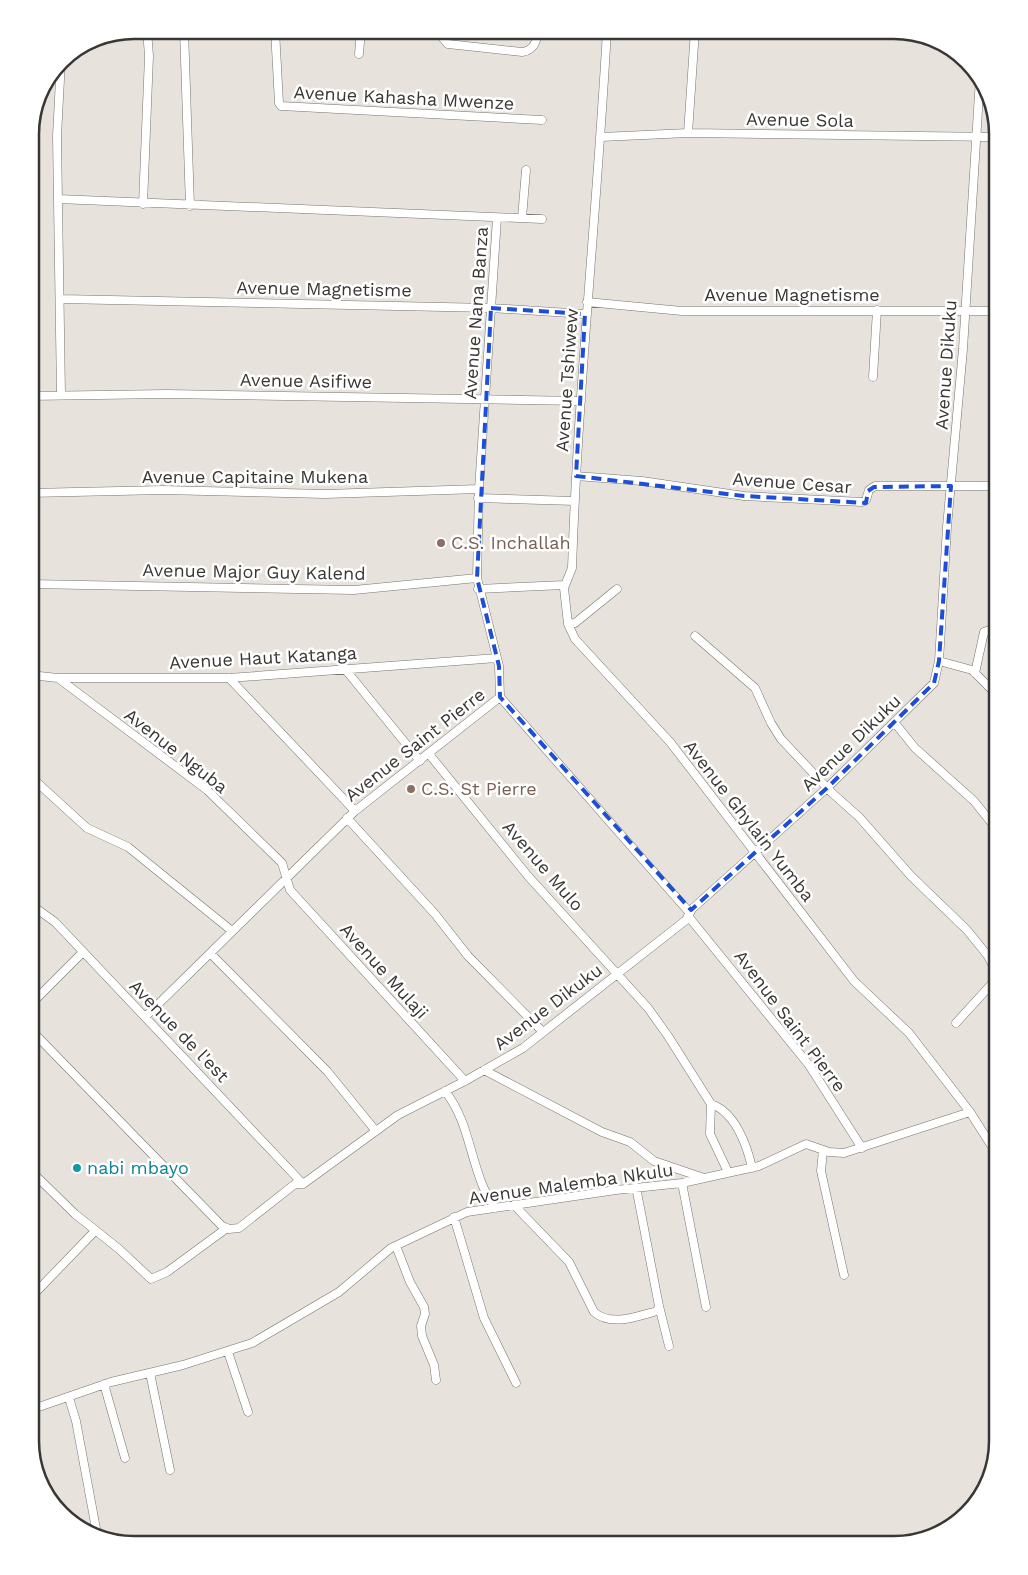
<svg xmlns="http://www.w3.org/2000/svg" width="1028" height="1575" viewBox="0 0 1028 1575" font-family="'Work Sans',sans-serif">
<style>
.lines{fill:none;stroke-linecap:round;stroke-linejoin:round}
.minor-casing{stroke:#78746f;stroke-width:9}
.minor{stroke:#fff;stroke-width:8}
.marked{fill:none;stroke:#1d4ed8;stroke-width:4;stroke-dasharray:10 6;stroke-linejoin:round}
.education-dot{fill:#8d6e63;stroke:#fff;stroke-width:2}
.culture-dot{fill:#0f9aa8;stroke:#fff;stroke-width:2}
.labels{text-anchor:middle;stroke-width:5;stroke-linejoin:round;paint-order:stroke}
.street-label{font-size:18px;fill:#393735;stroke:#fff}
.education-label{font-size:18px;fill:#785e54;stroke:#fff;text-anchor:start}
.culture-label{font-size:18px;fill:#0d838f;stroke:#fff;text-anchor:start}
.rim{fill:none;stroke:#393735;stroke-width:2.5}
</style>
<rect width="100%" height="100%" fill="#e7e2dc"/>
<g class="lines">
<defs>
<path id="minor" d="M184,30L190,206
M275,30L279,103L281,106L542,120
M441,30V36L448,44L522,52C535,50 536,41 539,30
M607,30C597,210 578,389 572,568L564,588L568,624L575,639L670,742L854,981L909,1033L970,1112L998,1156
M359,54L361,30
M61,60L57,136L61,395
M688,133L695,30
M601,137L688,133L998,137
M58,199L542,219
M143,204L149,56L147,30
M497,218L479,489L477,578L499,666L500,697
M522,218L526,170
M61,299L491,308L585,314
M587,302L682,311H998
M873,377L877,310
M30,396L167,394L581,401
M576,476L642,481L744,496L862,502L866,500L869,490L875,486H998
M30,493L163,490L325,494L479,489
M478,498L575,501
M30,584L354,590L477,578
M478,589L564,585
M568,624L575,623L617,589
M695,636L755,688L771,723L781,739L831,792L859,817L911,876L967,930L988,956L998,976
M939,661L972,670L998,696
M345,669L420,761
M975,673L984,632L998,627
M30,675L58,678H229L497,658
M58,678L207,790L282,863L290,890L465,1081
M229,678L355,811
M500,697L689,912
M894,722L915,748L974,801L998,831
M429,754L528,876L648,1008L668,1036L711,1104L710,1134L728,1172
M30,776L87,828L128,847L232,931
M347,818L435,914L468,956L542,1031
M30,904L55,922L303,1184
M688,916L809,1065L862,1148
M211,954L327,1071L375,1130
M30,1005L82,953
M145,1017L355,811L500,697
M956,1023L998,977
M30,1029L222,1226L229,1229L239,1228L295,1184H303
M484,1070L602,1132L630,1142L654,1161L704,1178
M445,1091C467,1119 469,1151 482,1184C485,1192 490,1200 495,1208
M711,1104C735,1112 747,1145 752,1168
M823,1150L821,1171L844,1275
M30,1170L75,1214L119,1249L151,1279L167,1272L227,1228
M682,1183L706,1307
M303,1184L398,1115L465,1081L523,1048L686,920L692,909L827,788L934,683L939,661L947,527L963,349L980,78
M514,1205L569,1262L594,1312C611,1327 638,1316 657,1311L659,1306L636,1187
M454,1217L484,1318L516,1383
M396,1246L410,1282L424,1307L425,1314L421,1326L422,1336L434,1365L436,1380
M38,1290L95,1231
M659,1306L669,1346
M228,1352L248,1412
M150,1373L170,1470
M104,1384L125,1458
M69,1398L76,1421L97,1534
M30,1410L111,1382L183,1365L252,1343L339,1292L391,1248L467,1212L616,1190L682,1183L759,1166L806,1144L829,1152L844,1153L970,1112"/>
</defs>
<use href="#minor" class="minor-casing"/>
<use href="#minor" class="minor"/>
</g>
<path class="marked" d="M491,308L585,314L576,476L744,496L866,503L868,491L874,487L951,486L939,661L934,683L827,788L691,910L500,697L499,666L477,578Z"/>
<g class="education-dot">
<circle cx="441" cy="543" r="5"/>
<circle cx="411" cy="789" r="5"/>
</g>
<circle class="culture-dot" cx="77" cy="1168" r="5"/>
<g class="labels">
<g class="street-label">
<text transform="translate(404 98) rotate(3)" y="6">Avenue Kahasha Mwenze</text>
<text transform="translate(800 120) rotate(1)" y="6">Avenue Sola</text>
<text transform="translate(324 289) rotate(1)" y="6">Avenue Magnetisme</text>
<text x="792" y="301">Avenue Magnetisme</text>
<text transform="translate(476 313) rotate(-86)" y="6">Avenue Nana Banza</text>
<text transform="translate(946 365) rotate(-86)" y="6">Avenue Dikuku</text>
<text transform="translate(567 380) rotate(-86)" y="6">Avenue Tshiwew</text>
<text transform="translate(306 381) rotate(1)" y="6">Avenue Asifiwe</text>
<text x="255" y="483">Avenue Capitaine Mukena</text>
<text transform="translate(792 483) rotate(4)" y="6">Avenue Cesar</text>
<text transform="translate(254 572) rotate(1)" y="6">Avenue Major Guy Kalend</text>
<text transform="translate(263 658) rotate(-3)" y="6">Avenue Haut Katanga</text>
<text transform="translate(851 743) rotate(-44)" y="6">Avenue Dikuku</text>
<text transform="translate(415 745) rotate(-38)" y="6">Avenue Saint Pierre</text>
<text transform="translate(176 751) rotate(38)" y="6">Avenue Nguba</text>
<text transform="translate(749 821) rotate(52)" y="6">Avenue Ghylain Yumba</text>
<text transform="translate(543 866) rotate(49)" y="6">Avenue Mulo</text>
<text transform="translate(384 971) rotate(48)" y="6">Avenue Mulaji</text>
<text transform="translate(548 1007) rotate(-37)" y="6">Avenue Dikuku</text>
<text transform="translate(790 1021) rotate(53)" y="6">Avenue Saint Pierre</text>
<text transform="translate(179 1031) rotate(46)" y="6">Avenue de l'est</text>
<text transform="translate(571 1184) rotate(-8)" y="6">Avenue Malemba Nkulu</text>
</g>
<g class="education-label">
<text x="451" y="549">C.S. Inchallah</text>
<text x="421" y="795">C.S. St Pierre</text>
</g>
<g class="culture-label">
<text x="87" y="1174">nabi mbayo</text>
</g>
</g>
<path d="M0 0H1028V1575H0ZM134 39H894A95 95 0 0 1 989 134V1441A95 95 0 0 1 894 1536H134A95 95 0 0 1 39 1441V134A95 95 0 0 1 134 39Z" fill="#fff" fill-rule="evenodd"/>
<path class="rim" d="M134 39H894A95 95 0 0 1 989 134V1441A95 95 0 0 1 894 1536H134A95 95 0 0 1 39 1441V134A95 95 0 0 1 134 39Z"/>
</svg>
